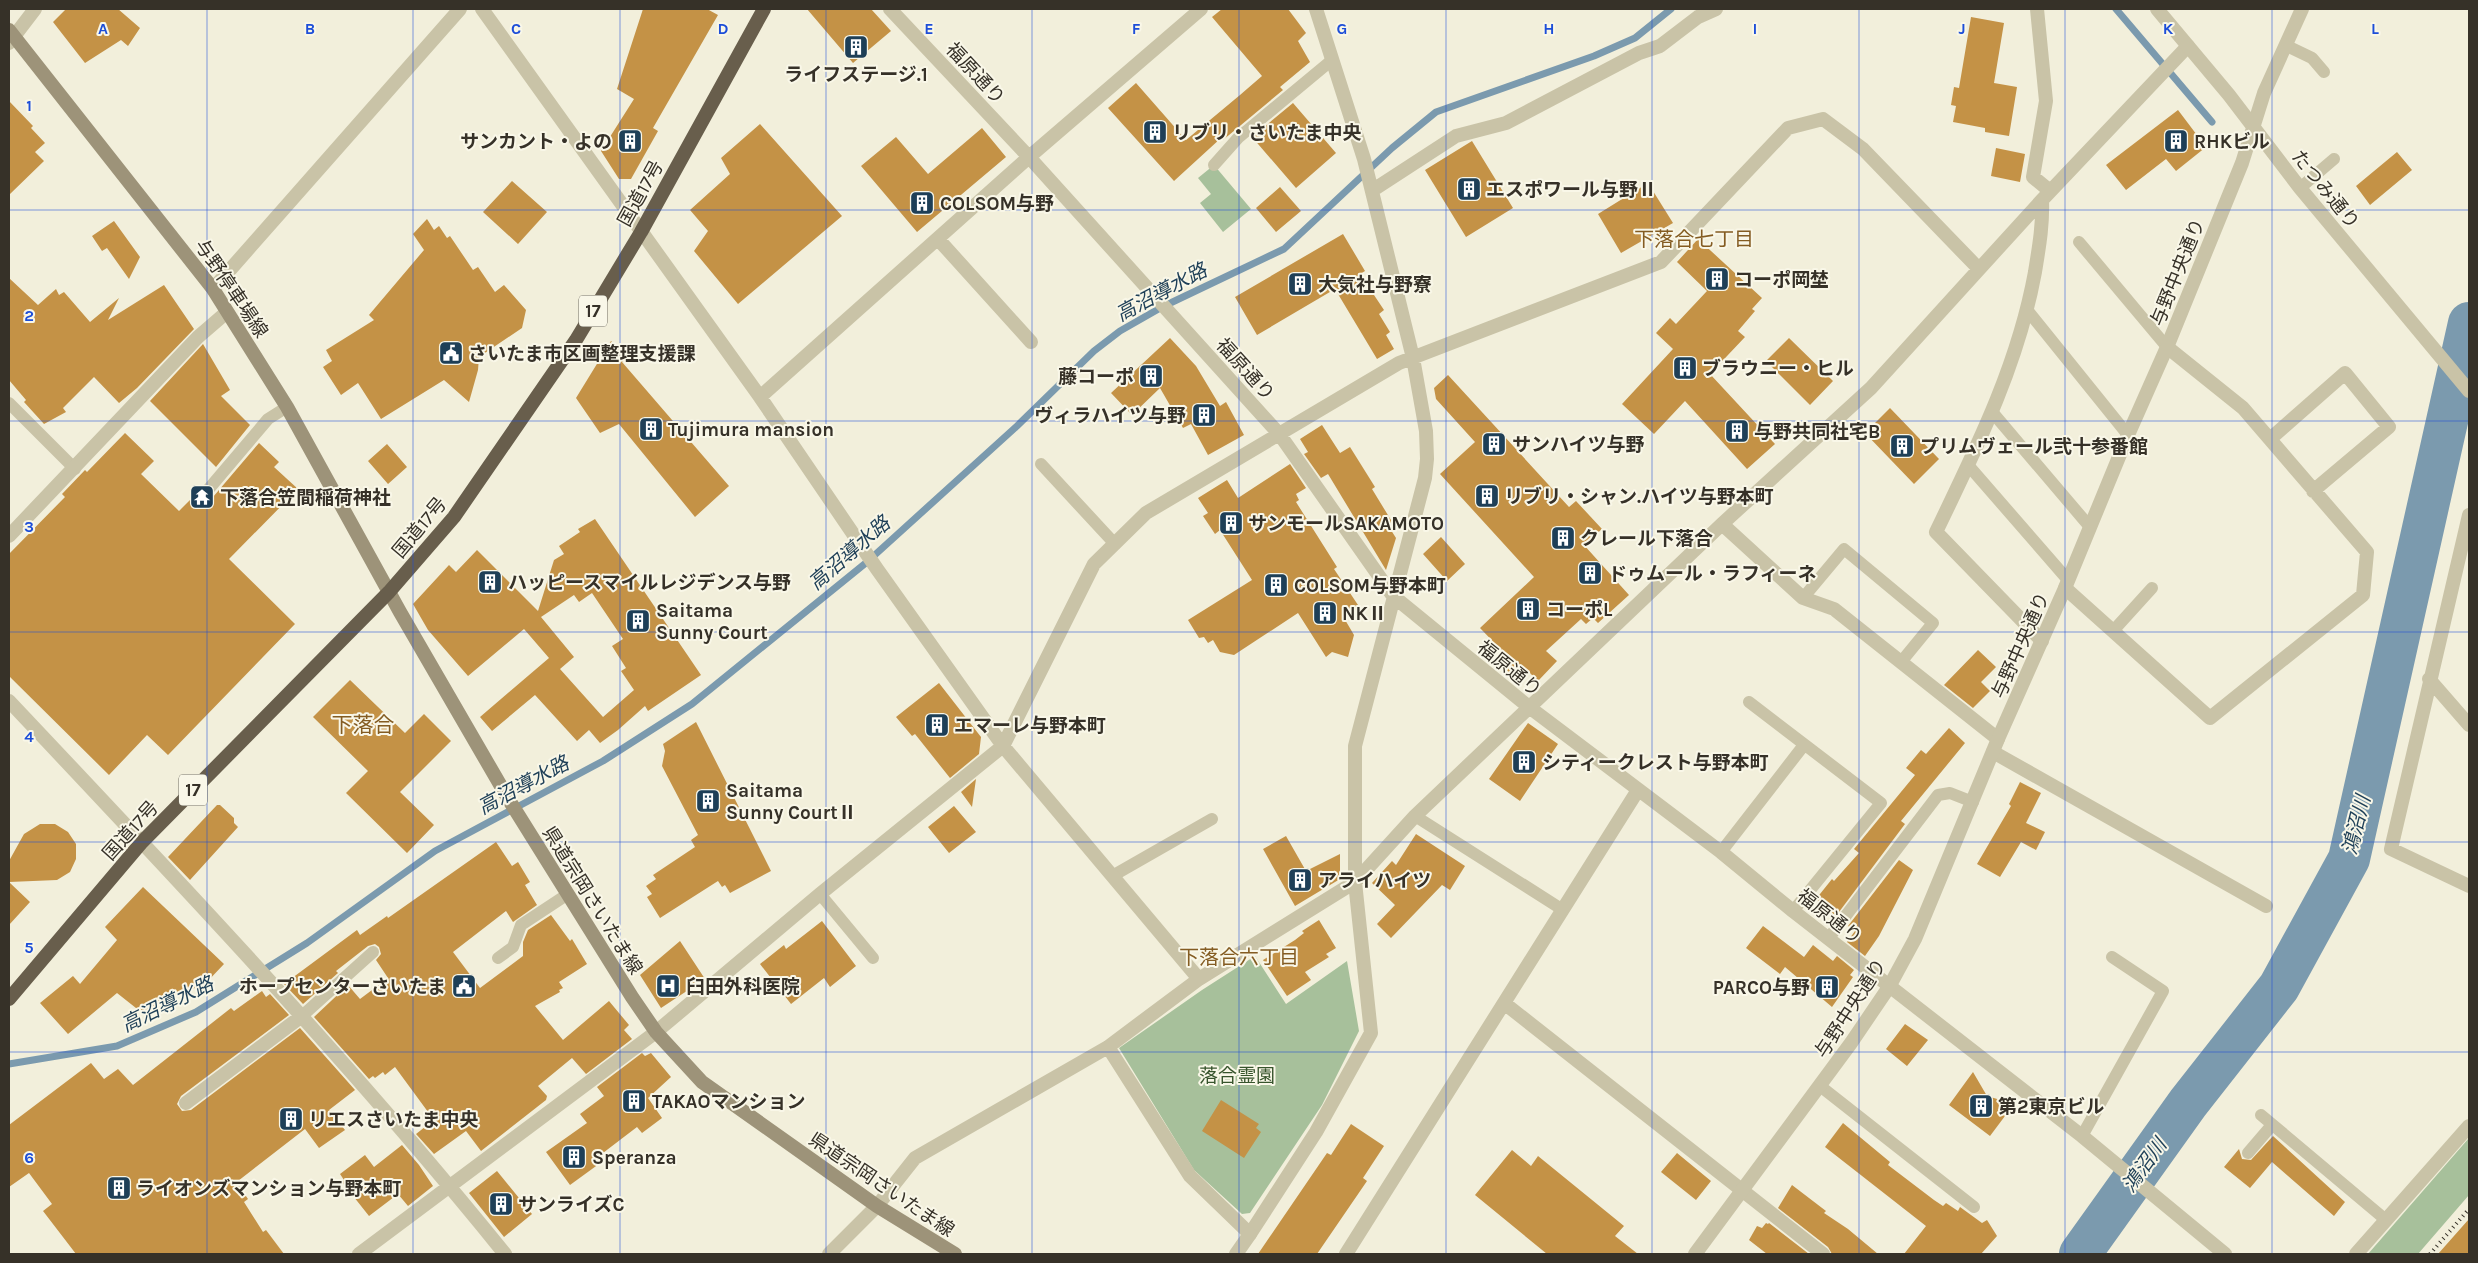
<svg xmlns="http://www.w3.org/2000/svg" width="2478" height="1263" viewBox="0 0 2478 1263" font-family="Karla,'Noto Sans JP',sans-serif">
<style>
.green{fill:#a7c09b}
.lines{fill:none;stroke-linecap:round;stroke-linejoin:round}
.stream{stroke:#7b9aae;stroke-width:7}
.river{stroke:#7b9aae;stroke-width:42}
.building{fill:#c49246;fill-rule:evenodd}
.service{stroke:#c9c3a7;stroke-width:12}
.minor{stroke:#c9c3a7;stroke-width:14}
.tertiary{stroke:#c9c3a7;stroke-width:14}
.secondary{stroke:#9d9379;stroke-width:14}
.trunk{stroke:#685e4c;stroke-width:14}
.rail{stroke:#363128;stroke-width:4;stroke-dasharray:1 4;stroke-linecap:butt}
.grid{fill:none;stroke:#1d4ed8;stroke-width:1;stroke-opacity:0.55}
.labels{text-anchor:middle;stroke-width:4;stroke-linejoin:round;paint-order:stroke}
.shield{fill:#f9f7e8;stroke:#706c62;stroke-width:1}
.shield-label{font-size:18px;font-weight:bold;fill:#363128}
.street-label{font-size:19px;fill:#363128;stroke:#f9f7e8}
.poi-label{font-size:19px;font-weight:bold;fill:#363128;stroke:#f9f7e8;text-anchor:start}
.park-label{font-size:19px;fill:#37542c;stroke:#f9f7e8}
.neighbourhood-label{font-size:20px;fill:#845c22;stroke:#f9f7e8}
.water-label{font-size:20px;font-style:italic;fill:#1e3f57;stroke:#f9f7e8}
.quarter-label{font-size:21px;fill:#845c22;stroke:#f9f7e8}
.grid-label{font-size:16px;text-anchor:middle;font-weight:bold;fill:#1d4ed8;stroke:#f9f7e8;stroke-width:4;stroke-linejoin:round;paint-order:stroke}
</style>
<rect width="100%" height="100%" fill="#f2efdb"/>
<path class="green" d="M1214,165L1251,209L1223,232L1200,203L1211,194L1198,178Z
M1255,956L1286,1004L1347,961L1359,1031L1322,1105L1250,1213L1242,1214L1194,1170L1119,1048L1202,990Z
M2469,1138V1195L2418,1254H2368Z"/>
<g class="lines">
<path class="stream" d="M2116,9L2212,122
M9,1064L117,1046L196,1012L307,943L435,851L603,761L692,704L867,562L1017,426L1094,351L1120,331L1162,307L1284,249L1392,148L1436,112L1594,56L1635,38L1671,9"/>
<path class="river" d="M2080,1254L2188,1103L2279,987L2349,859L2469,323"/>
</g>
<path class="building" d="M66,9H118L140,28L128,46L121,40L85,63L53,22Z
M643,9H707L718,15L653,128L658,131L631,179H619L601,151L634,99L617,89Z
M807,9H871L891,31L853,63Z
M1222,9H1288L1306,33L1298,41L1310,62L1280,87L1283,90L1223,140L1221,138L1174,181L1108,108L1136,83L1186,140L1240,95L1262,76L1212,17Z
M1971,17L2004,23L1994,83L2017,87L2009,136L1985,132V128L1953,122L1956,106L1951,105L1954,87L1959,88Z
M9,101L33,126L31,128L45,143L35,152L44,161L9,195Z
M1293,103L1336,153L1296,188L1252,137Z
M2178,110L2206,147L2176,171L2166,159L2126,190L2106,165Z
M760,124L842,216L738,304L694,251L708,231L690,210L730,174L721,158Z
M982,128L1006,157L917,232L861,166L896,137L928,174Z
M1472,141L1513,208L1466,237L1425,170Z
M1996,148L2025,154L2020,182L1991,176Z
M2397,152L2412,170L2370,205L2356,186Z
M512,181L547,212L518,244L483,212Z
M1648,183L1673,223L1621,253L1598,214Z
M1280,187L1301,211L1276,232L1256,208Z
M427,219L434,230L439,226L447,238L450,236L473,270L478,267L495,292L504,285L526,310L522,328L479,357L478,370L469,402L444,380L381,419L358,383L341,395L323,367L332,361L326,350L374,320L369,315L424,250L413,234Z
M114,221L140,257L129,279L107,248L102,251L92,236Z
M1343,234L1365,271L1360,274L1384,310L1379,314L1390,332L1386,335L1394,349L1377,359L1335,289L1257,335L1235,297Z
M1698,239L1762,298L1752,309L1755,311L1738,331L1745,337L1710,374L1775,444L1747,469L1685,401L1654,434L1622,404L1673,349L1656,333L1670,318L1676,324L1707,291L1677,262Z
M9,278L38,305L56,289L59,295L64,292L90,322L119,298L108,320L164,285L194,329L137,388L119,403L94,377L63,408L66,412L44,424L24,402L26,400L9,380Z
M1170,338L1196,366L1220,406L1226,402L1244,435L1208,455L1191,424L1183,428L1160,388L1132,415L1111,393Z
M1789,338L1833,381L1810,405L1766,361Z
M611,341L627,356L622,362L729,486L695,517L619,424L600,433L576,398Z
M203,344L230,390L221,396L250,425L216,467L150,401Z
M1448,375L1569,507L1576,501L1602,529L1584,545L1629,595L1598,623L1593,618L1586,624L1581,619L1546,651L1557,661L1538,681L1528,671L1518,681L1499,662L1506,655L1480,628L1534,577L1440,474L1475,442L1436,399L1434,388Z
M1890,408L1939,459L1914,484L1865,433Z
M1322,425L1340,453L1350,447L1375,487L1372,489L1394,525L1389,527L1396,538L1386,570L1328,474L1321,478L1304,454L1308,452L1300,439Z
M125,433L154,461L141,474L179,511L199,491L205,499L213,497L259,443L279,462L274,467L298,489L229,559L295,624L168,755L147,735L109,775L9,676V554L65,497L62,494L85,470L87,472Z
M387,444L407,467L388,484L368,461Z
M1290,464L1306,488L1296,494L1299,500L1296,502L1337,567L1334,569L1360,608L1344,618L1354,635L1348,657L1332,652L1326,657L1298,613L1234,655L1220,652L1213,640L1208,643L1204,637L1199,638L1188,620L1252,580L1220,530L1215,534L1203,516L1208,513L1198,498L1227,480L1238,498Z
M595,519L701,675L648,711L645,706L618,730L600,743L589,730L577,741L535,695L492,731L480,717L549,658L524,629L468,676L428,630L413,604L449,565L456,572L477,550L538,611L554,560L564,554L559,546L580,532L578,529ZM592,593L623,639L612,646L626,668L621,671L634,690L603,717L560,669L574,657L541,617L574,595L579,602Z
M1441,537L1465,564L1447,581L1423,554Z
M1978,650L1996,667L1981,682L1990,691L1973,708L1944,685Z
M350,680L405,733L424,714L451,741L400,792L434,825L407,853L346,793L368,771L313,717Z
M939,683L981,737L979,754L950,778L915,734L912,736L896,717Z
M696,722L771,871L730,893L725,885L722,887L718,881L660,918L647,897L652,894L646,886L656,879L653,875L695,847L691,840L698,835L662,766L665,751L663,744Z
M1528,723L1558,744L1520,801L1489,779Z
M1949,728L1965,743L1901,821L1905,824L1836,916L1816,899L1832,879L1834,881L1859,853L1854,849L1915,775L1906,768L1921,750L1926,754Z
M976,779L972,807L961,792Z
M2020,782L2041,793L2026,823L2045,832L2036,850L2021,842L2000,877L1977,864L2011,806L2009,804Z
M217,805H220L234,818V823L238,827L190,880L168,857Z
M954,806L976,832L949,853L928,827Z
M40,824H55L68,832L76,844V859L70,872L57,880L9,882V861L24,834Z
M1416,834L1465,866L1450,890L1442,885L1391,938L1377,924L1395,905L1372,883L1392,861L1396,865Z
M1286,836L1306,871L1340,854V879L1295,906L1263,849Z
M496,842L512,866L518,862L530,882L525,885L537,905L513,922L506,911L453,952L480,988L523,956V942L528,930L551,915L570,941L572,939L587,964L559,982L563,988L559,990L560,992L535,1006L563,1040L609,1001L629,1025L624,1030L632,1039L586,1074L572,1058L538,1086L547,1096L546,1100L481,1151L466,1131L434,1154L416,1134L430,1123L428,1119L431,1116L395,1067L385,1075L383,1072L375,1078L373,1076L369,1079L314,1017L348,985L360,999L388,978L376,960L381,954L379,947L375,944L368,946L336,971L338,973L303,1004L284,984L357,930L360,935L387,916L388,918Z
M1899,860L1913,870L1879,936L1865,956L1847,942L1855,931L1848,926Z
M9,882L30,902L9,925Z
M143,887L224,964L206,983L141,1012L117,993L68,1034L40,1003L73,976L80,984L117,940L105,927Z
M1319,920L1336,948L1326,954L1329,957L1305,972L1311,980L1287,996L1263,960L1295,940L1304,933L1302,931Z
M822,921L856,966L830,987L824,978L791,1004L760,964L784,945L786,949Z
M1763,926L1804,957L1813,945L1833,961L1837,956L1854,970L1850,975L1853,977L1832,1007L1785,967L1780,974L1746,948Z
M680,941L705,979L661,1008L640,975Z
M262,991L266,997L270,994L289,1015L181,1096L177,1104L182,1111L191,1110L300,1028L355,1090L329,1110L345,1130L319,1148L305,1129L238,1181L241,1185L239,1186L248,1199L244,1202L263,1232L266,1230L284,1254H76L43,1211L52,1204L29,1173L9,1187V1125L91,1063L104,1079L118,1069L133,1085L231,1008L234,1011Z
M1905,1024L1928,1040L1907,1066L1886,1049Z
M642,1053L645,1056L651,1053L671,1077L648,1098L662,1118L642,1133L637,1127L599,1156L603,1161L570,1185L546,1152L587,1123L580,1114L604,1096L597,1087Z
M1973,1072L1987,1096L2014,1104L1990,1136L1949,1105Z
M1221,1100L1259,1124L1256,1128L1261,1132L1244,1158L1202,1131Z
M1843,1123L1890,1162L1888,1165L1934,1200L1943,1206L1946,1203L1958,1211L1960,1207L1982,1223L1987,1220L1997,1236L1981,1254H1904L1926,1226L1825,1147Z
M1351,1124L1384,1146L1363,1178L1367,1181L1317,1254H1258L1327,1153L1331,1155Z
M2273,1136L2345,1202L2334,1216L2272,1162L2250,1188L2224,1167L2239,1149L2242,1159L2251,1160Z
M402,1145L419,1165L433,1186L408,1206L398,1194L369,1216L342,1182L344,1180L340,1174L365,1155L374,1167Z
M1512,1150L1531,1166L1538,1156L1624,1226L1615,1236L1638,1254H1547L1475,1195Z
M1677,1153L1711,1181L1696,1200L1661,1172Z
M497,1171L532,1214L504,1237L469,1193Z
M1792,1185L1826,1211L1824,1213L1848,1229L1878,1254H1832L1828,1247L1778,1208Z
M2469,1219V1254H2438Z
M1766,1223L1768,1224L1769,1223L1809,1254H1767L1749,1240L1757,1226L1762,1228Z"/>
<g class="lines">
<path class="service" d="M2287,46L2312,58L2324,72
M1214,165L1238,138L1332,60
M2300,188L2334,159
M2079,242L2167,347
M2028,311L2128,435
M9,403L75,469
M1993,413L2090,527
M1041,464L1115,544
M1968,465L2068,580
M207,491L268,419L287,407
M1803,598L1844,549L1933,623L1901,662
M2113,631L2152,588
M1749,702L1881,803L1793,911
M1415,816L1563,910
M1721,852L1804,745
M1114,875L1212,819
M820,894L873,958
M1828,939L1938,795L1950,793L1973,802
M498,958L513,947L521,925L568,894
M302,1016L373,952
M1820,1086L1974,1207
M2261,1115L2386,1220
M2082,1136L2163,991L2112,957
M2248,1153L2272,1125"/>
<path class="minor" d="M482,9L760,397L877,569L1003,746L1199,979
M890,9L1029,157L1280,435L1393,596L1529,707L1721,852L1793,911L2082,1136L2225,1254
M2037,9L2046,101L2033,177L2050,191
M9,43L35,9
M1373,190L1456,136L1506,123L1639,53L1660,46L1698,17L1716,9
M938,239L1031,342
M213,289L460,9
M760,397L1029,157L1201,9
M2270,439L2345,373L2389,427L2313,491
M2469,515L2391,849L2469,886
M1722,524L1803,598L1834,609L1998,739
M9,536L198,337L227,312
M2065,588L2210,718L2363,595L2367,552L2243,408L2167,347
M2042,641L1936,532C1977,447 2018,365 2035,272C2039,247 2043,225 2042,200
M2429,679L2469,725
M9,701C179,881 349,1061 505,1254
M1993,752L2266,906
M1504,1003L1823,1254
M1108,1047L1190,1176L1250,1234L1316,1132L1371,1033L1355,882V746L1425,478L1427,459L1426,431L1413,358L1364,159L1316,9
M186,1103L302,1016
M359,1254L656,1032L820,894L1003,746L1094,564L1146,513L1399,363L1661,262L1788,128L1823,119L1863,149L1979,269
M829,1254L877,1206L915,1158L1108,1047L1199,979L1355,882L1415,816L1722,524L1871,388L2042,200L2188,46
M1346,1254L1638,790
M2356,1254L2469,1126"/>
<path class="tertiary" d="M2157,9L2229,95L2300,188L2469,391
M1236,1254L1250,1234
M1695,1254L1851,1043L1889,987L1915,939L1998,739L2065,588L2128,435L2167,347L2242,163L2264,93L2302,9"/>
<path class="secondary" d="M9,30L213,289L287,407L400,612L509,800L632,997L656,1032L702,1082L877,1206L955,1254"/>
<path class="trunk" d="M9,999L142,842L389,592L454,517L576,340L641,232L764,9"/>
<path class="rail" d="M2430,1254L2469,1209"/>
</g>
<path class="grid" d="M207,9V1254M413,9V1254M620,9V1254M826,9V1254M1032,9V1254M1239,9V1254M1446,9V1254M1652,9V1254M1859,9V1254M2065,9V1254M2272,9V1254M9,210H2469M9,421H2469M9,632H2469M9,842H2469M9,1052H2469"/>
<defs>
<symbol id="building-square" viewBox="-11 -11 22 22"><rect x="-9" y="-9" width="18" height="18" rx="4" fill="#1e3f57" stroke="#f9f7e8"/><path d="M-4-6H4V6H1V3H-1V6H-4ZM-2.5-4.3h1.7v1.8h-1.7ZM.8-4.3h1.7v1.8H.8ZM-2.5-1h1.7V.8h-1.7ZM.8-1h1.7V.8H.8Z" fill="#fff"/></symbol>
<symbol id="civic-square" viewBox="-11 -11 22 22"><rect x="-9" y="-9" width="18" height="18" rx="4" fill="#1e3f57" stroke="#f9f7e8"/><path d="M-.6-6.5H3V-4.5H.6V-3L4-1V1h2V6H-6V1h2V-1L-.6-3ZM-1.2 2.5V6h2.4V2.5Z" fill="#fff"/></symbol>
<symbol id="temple-square" viewBox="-11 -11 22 22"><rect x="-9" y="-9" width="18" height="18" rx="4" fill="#1e3f57" stroke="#f9f7e8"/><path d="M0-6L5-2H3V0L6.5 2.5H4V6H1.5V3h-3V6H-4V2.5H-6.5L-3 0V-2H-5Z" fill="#fff"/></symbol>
<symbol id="hospital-square" viewBox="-11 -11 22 22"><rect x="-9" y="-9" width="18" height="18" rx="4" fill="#1e3f57" stroke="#f9f7e8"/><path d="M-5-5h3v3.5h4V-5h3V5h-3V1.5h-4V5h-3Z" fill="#fff"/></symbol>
</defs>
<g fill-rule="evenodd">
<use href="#building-square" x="842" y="33" width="28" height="28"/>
<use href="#building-square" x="1141" y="118" width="28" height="28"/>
<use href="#building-square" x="616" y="127" width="28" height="28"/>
<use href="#building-square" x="2162" y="127" width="28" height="28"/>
<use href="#building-square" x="1455" y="175" width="28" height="28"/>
<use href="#building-square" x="908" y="189" width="28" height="28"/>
<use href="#building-square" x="1703" y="265" width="28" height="28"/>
<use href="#building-square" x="1286" y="270" width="28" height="28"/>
<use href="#civic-square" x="437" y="339" width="28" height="28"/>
<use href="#building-square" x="1671" y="354" width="28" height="28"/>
<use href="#building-square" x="1137" y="362" width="28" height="28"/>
<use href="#building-square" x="1190" y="401" width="28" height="28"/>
<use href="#building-square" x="637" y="415" width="28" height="28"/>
<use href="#building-square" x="1723" y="417" width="28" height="28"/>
<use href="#building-square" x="1480" y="430" width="28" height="28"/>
<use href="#building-square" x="1888" y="432" width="28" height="28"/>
<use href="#building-square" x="1473" y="482" width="28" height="28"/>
<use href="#temple-square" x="188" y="483" width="28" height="28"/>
<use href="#building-square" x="1217" y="509" width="28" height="28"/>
<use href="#building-square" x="1549" y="524" width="28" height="28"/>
<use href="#building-square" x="1576" y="559" width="28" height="28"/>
<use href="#building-square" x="476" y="568" width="28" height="28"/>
<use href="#building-square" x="1262" y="571" width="28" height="28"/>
<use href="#building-square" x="1514" y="595" width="28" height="28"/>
<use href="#building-square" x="1311" y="599" width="28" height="28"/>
<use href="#building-square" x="624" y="607" width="28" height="28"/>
<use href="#building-square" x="923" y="711" width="28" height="28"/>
<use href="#building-square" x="1510" y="748" width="28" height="28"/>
<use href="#building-square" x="694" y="787" width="28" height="28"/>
<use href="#building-square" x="1286" y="866" width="28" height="28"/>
<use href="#civic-square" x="450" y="972" width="28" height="28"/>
<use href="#hospital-square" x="654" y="972" width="28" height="28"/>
<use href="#building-square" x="1813" y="973" width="28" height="28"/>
<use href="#building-square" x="620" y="1087" width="28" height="28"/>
<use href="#building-square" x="1967" y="1092" width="28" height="28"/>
<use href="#building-square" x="277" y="1105" width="28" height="28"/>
<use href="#building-square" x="560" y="1143" width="28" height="28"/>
<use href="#building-square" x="105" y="1174" width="28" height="28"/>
<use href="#building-square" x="487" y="1190" width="28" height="28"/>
</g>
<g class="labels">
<g class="shield">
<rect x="579" y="295.5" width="28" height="31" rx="4"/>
<rect x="179" y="774.5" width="28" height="31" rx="4"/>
</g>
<g class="shield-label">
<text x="593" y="317">17</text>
<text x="193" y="796">17</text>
</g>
<g class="street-label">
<text transform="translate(976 73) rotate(47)" y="7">福原通り</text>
<text transform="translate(2326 189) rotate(51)" y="7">たつみ通り</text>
<text transform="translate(640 193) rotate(-61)" y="7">国道17号</text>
<text transform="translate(2177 272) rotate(-68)" y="7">与野中央通り</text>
<text transform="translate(232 288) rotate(56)" y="7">与野停車場線</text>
<text transform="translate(1246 369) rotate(48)" y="7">福原通り</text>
<text transform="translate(419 527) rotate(-50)" y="7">国道17号</text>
<text transform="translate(2020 645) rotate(-66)" y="7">与野中央通り</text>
<text transform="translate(1510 668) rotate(39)" y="7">福原通り</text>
<text transform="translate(130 830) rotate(-48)" y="7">国道17号</text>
<text transform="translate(593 900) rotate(58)" y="7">県道宗岡さいたま線</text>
<text transform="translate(1830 916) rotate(38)" y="7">福原通り</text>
<text transform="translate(1850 1008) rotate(-57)" y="7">与野中央通り</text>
<text transform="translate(882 1184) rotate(34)" y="7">県道宗岡さいたま線</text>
</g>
<g class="poi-label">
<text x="856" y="81" text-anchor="middle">ライフステージ.1</text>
<text x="1172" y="139">リブリ・さいたま中央</text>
<text x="612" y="148" text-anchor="end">サンカント・よの</text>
<text x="2194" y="148">RHKビル</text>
<text x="1486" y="196">エスポワール与野Ⅱ</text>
<text x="940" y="210">COLSOM与野</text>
<text x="1734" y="286">コーポ岡埜</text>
<text x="1318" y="291">大気社与野寮</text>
<text x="468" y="360">さいたま市区画整理支援課</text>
<text x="1702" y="375">ブラウニー・ヒル</text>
<text x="1134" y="383" text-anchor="end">藤コーポ</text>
<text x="1186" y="422" text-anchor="end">ヴィラハイツ与野</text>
<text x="668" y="436">Tujimura mansion</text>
<text x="1754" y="438">与野共同社宅B</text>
<text x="1512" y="451">サンハイツ与野</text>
<text x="1920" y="453">プリムヴェール弐十参番館</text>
<text x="1504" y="503">リブリ・シャン.ハイツ与野本町</text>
<text x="220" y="504">下落合笠間稲荷神社</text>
<text x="1248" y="530">サンモールSAKAMOTO</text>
<text x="1580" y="545">クレール下落合</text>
<text x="1608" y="580">ドゥムール・ラフィーネ</text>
<text x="508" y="589">ハッピースマイルレジデンス与野</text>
<text x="1294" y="592">COLSOM与野本町</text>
<text x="1546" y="616">コーポL</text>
<text x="656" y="617">Saitama<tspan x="656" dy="22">Sunny Court</tspan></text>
<text x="1342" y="620">NKⅡ</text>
<text x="954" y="732">エマーレ与野本町</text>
<text x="1542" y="769">シティークレスト与野本町</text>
<text x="726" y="797">Saitama<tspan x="726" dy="22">Sunny CourtⅡ</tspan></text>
<text x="1318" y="887">アライハイツ</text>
<text x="446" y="993" text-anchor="end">ホープセンターさいたま</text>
<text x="686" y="993">臼田外科医院</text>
<text x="1810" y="994" text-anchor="end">PARCO与野</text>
<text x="652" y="1108">TAKAOマンション</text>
<text x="1998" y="1113">第2東京ビル</text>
<text x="308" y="1126">リエスさいたま中央</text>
<text x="592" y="1164">Speranza</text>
<text x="136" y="1195">ライオンズマンション与野本町</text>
<text x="518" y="1211">サンライズC</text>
</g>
<g class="park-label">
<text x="1237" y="1082">落合霊園</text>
</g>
<g class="neighbourhood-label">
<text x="1694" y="246">下落合七丁目</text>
<text x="1239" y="964">下落合六丁目</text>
</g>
<g class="water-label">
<text transform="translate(1161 292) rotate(-28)" y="7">高沼導水路</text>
<text transform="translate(849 553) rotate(-41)" y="7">高沼導水路</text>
<text transform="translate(523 785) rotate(-28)" y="7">高沼導水路</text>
<text transform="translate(2356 825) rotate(-76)" y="7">鴻沼川</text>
<text transform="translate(167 1004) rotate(-26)" y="7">高沼導水路</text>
<text transform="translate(2144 1165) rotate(-54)" y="7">鴻沼川</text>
</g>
<g class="quarter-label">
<text x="363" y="732">下落合</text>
</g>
</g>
<g class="grid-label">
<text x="103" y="34">A</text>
<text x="310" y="34">B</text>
<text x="516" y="34">C</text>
<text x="723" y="34">D</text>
<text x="929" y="34">E</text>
<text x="1136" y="34">F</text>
<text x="1342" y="34">G</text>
<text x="1549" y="34">H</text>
<text x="1755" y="34">I</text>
<text x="1962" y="34">J</text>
<text x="2168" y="34">K</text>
<text x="2375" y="34">L</text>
<text x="29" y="111">1</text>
<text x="29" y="321">2</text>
<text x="29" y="532">3</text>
<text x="29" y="742">4</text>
<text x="29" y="953">5</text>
<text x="29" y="1163">6</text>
</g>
<rect width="2478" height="1263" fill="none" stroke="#363128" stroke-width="20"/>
</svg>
